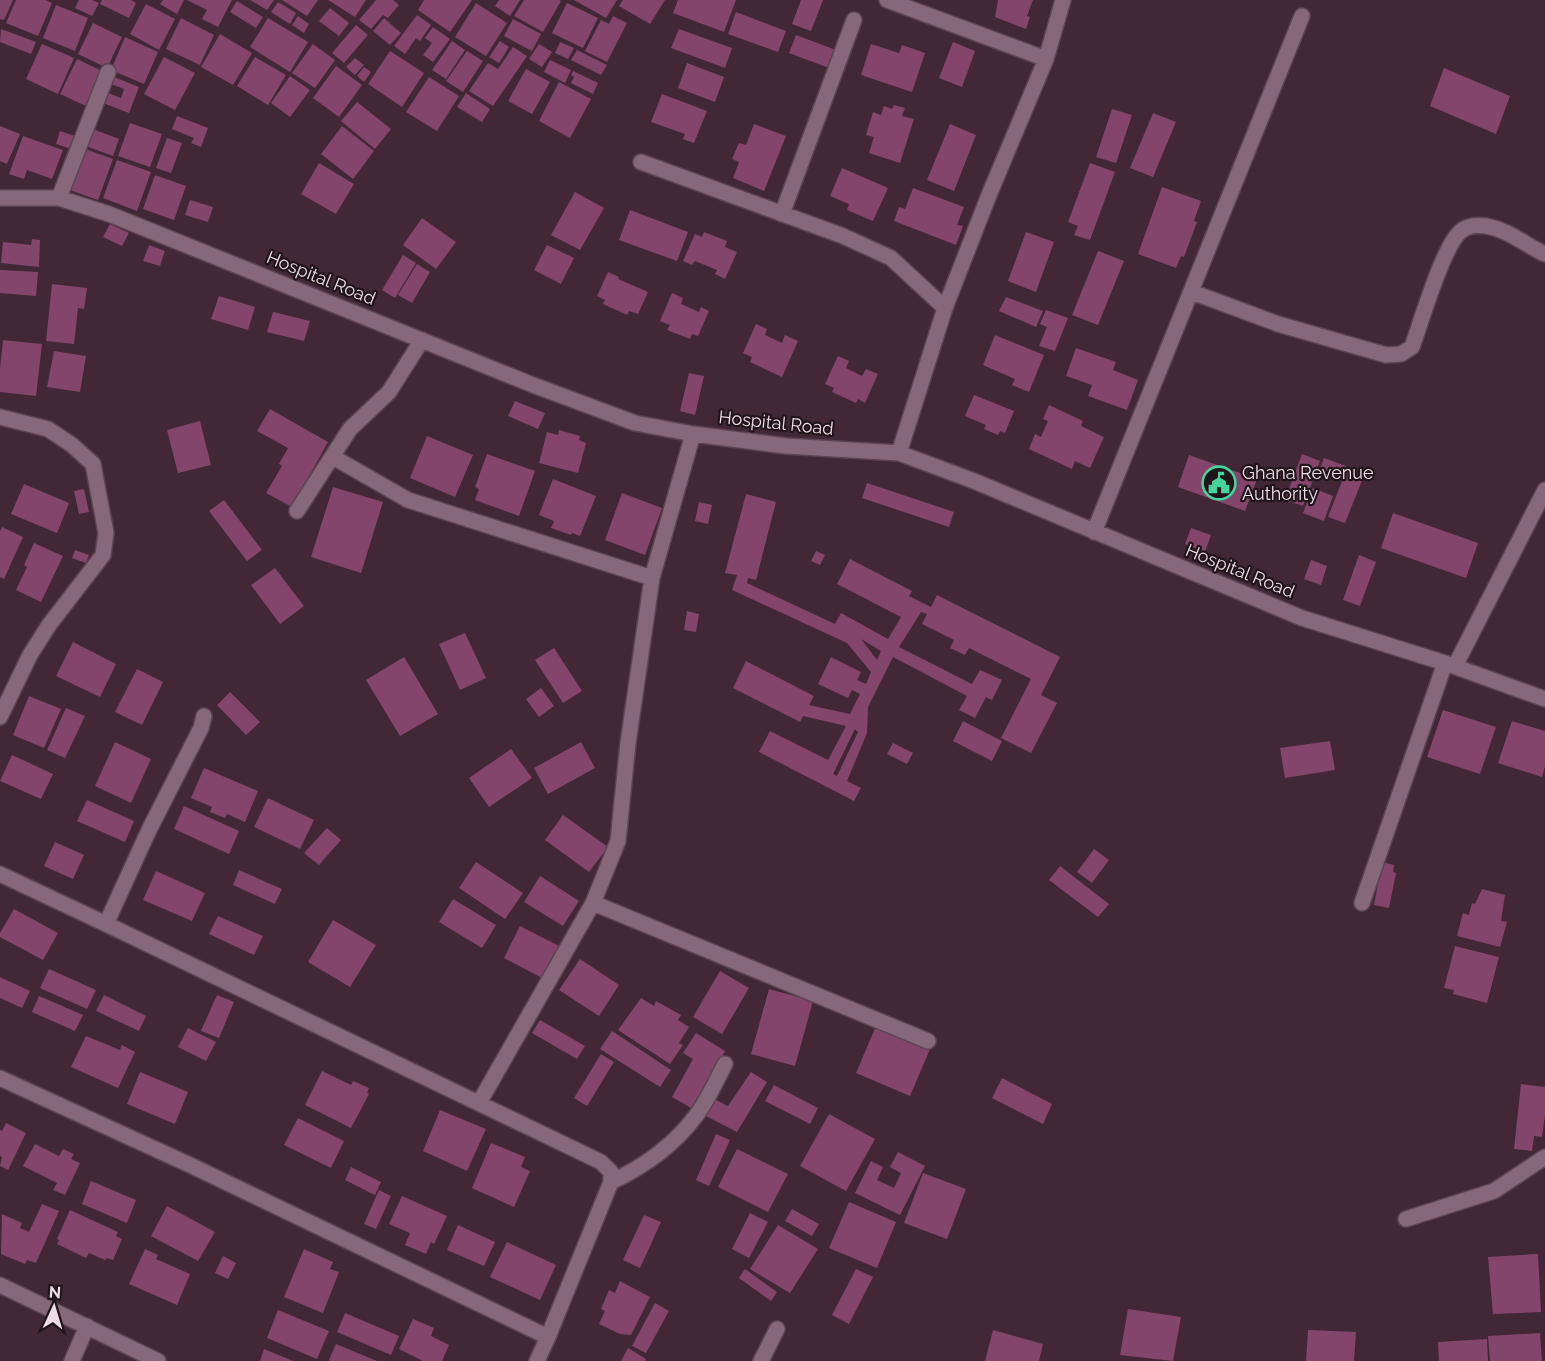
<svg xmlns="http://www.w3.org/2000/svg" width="1545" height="1361" viewBox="0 0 1545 1361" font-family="Raleway,sans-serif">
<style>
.building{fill:#84456c;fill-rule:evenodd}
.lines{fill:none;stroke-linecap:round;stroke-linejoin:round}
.minor-casing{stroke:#5b4452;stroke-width:18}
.minor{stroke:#87687a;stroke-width:15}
.labels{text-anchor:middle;stroke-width:4.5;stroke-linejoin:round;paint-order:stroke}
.street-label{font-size:18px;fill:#eedce6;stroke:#21151c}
.poi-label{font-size:18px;fill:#eedce6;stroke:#21151c;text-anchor:start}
</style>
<rect width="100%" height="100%" fill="#422737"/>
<path class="building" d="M0,0H13L4,20L0,19Z
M16,0H45L52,3L38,36L6,23Z
M79,0H92L99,3L92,16L75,8Z
M102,0H131L136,3L129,18L100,4Z
M163,0H184L177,14L160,4Z
M187,0H232L218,27L202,19L207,10Z
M250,0H274L267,10Z
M282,0H318L307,16Z
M328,0H366L355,17Z
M376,0H393L399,5L388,18L383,15L371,29L359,20Z
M424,0H472L450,32L418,10Z
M499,0H520L510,16L495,6Z
M524,0H559L561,1L543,32L514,16Z
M574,0H617L606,18Z
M623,0H665L650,24L619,6Z
M678,0H736L724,32L673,13Z
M801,0H823L811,31L792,24Z
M998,0H1033L1027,16L1030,17L1026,29L995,17Z
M237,1L263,17L256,28L230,12Z
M278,2L296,13L290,24L271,12Z
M476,3L507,23L486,56L455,37Z
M567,3L598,18L583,48L552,33Z
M146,4L175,19L159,50L130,34Z
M56,5L88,18L75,51L43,38Z
M330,8L349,23L339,36L319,21Z
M736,12L786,31L778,52L728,34Z
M417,15L431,25L420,41L416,38L405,54L394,46Z
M298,16L309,24L304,33L292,25Z
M613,16L627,23L607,62L585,51L601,20L609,24Z
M181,18L214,35L200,65L166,49Z
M268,18L308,42L290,72L250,47Z
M384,18L401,33L390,45L373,31Z
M513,19L541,34L532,51L504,36Z
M93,23L122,37L107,68L78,54Z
M356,25L368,35L344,63L332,53Z
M433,27L450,39L433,62L423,55L432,43L425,38Z
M1,29L36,42L31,54L0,42Z
M679,29L732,48L725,68L671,48Z
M220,34L252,53L233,85L201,67Z
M796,35L836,50L829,68L789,53Z
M125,37L158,52L144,84L111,70Z
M452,41L465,50L446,79L432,70Z
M500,41L509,47L499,63L489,57Z
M560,42L574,48L568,59L555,53Z
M953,42L975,51L962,87L939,78Z
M42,44L74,58L58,94L26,79Z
M313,44L335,60L315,88L292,73Z
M539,44L552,52L542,67L529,59Z
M871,44L899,53L902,45L925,53L912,92L861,75Z
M513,47L527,56L493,106L469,91L488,63L498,69Z
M577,50L607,65L601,75L571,60Z
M390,51L424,73L402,107L368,84Z
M467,51L483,61L463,92L446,81Z
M164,57L195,73L175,110L144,94Z
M255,57L286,75L268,105L237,86Z
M355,58L364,65L355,75L346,67Z
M77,59L102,71L86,106L60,94Z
M550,60L571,70L565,83L544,72Z
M687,63L724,77L715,102L678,88Z
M336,66L362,85L339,117L313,98Z
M364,67L371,72L364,82L357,76Z
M1444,68L1510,96L1496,134L1430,106Z
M526,69L550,82L532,114L508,101Z
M573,71L598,83L593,94L571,83L574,77L571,75Z
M109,75L139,87L129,113L98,101L103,91L121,98L124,89L106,82Z
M290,76L310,90L290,117L271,103Z
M429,77L459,96L437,131L406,112Z
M559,82L591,99L570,138L539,121Z
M466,93L490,109L482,122L457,107Z
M662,94L707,111L694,143L683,139L685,134L651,122Z
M357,102L391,129L375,149L341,121Z
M894,105L905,108L902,116L914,119L900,163L869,153L874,137L866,135L873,112L881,115L884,106L892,109Z
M1112,109L1132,115L1116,163L1096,157Z
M1153,113L1176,122L1153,177L1130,168Z
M177,116L208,128L201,147L191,143L194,138L172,129Z
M130,123L162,134L150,167L118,156Z
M754,124L786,136L764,191L733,178L739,162L732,159L739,143L746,145Z
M950,124L976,135L954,191L927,180Z
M0,126L20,134L7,164L0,161Z
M342,126L374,151L353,179L321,154Z
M90,128L119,139L113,156L83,145Z
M60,131L75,136L71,149L56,144Z
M23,136L63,150L52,179L27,170L24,179L9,174Z
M167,138L182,143L171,173L156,168Z
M82,148L113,159L98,200L67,189Z
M117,160L151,172L137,211L103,198Z
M319,163L354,184L336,214L301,194Z
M1090,163L1115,172L1090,240L1074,235L1078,226L1068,222Z
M842,168L888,188L873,221L847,210L849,204L830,196Z
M155,175L186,186L174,220L143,209Z
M1162,187L1201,201L1194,221L1197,222L1184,257L1181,256L1176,268L1138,254Z
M913,188L964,207L957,225L963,226L956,245L894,221L899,207L905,209Z
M575,192L604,208L580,250L551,235Z
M190,200L213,207L208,222L185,215Z
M630,210L688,232L677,261L619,240Z
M422,218L456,242L436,269L403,245Z
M110,224L129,233L122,246L103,237Z
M704,232L727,241L725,247L737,252L725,279L715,274L717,270L695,261L692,265L683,261L695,234L702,237Z
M1026,232L1054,242L1036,292L1008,281Z
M32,239L40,240L39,267L1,263L3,242L31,245Z
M149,245L165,251L160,266L143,261Z
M547,245L574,258L561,284L534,270Z
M1098,251L1124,261L1098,325L1072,315Z
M403,255L416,263L395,298L382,290Z
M417,264L430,272L412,303L398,295Z
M0,270L38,272L36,296L0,293Z
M608,272L619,277L618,279L648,292L638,314L629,311L627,315L603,304L605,300L597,296Z
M52,284L87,288L84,309L78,308L74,344L46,341Z
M672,293L683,298L681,304L699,312L701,307L709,311L698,336L692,334L690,339L667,330L670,325L660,321Z
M219,296L255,307L248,330L211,319Z
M1006,297L1043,311L1036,327L999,311Z
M1046,310L1068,318L1055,351L1039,346L1047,327L1040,324Z
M273,312L310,321L304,341L267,332Z
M756,324L767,329L765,335L782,343L785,335L798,341L782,377L750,362L752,357L743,353Z
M995,335L1044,355L1029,392L1012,385L1015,379L983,365Z
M3,340L42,344L36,396L0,392V369Z
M1076,348L1116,362L1113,370L1138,380L1127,410L1088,396L1092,385L1066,376Z
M54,351L86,356L80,392L47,387Z
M838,356L849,361L846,368L862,376L866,369L878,374L865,403L858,399L856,403L832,392L834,388L825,384Z
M689,373L704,376L695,415L680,411Z
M974,395L1014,411L1005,433L1000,431L998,435L984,429L986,425L965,416Z
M515,401L545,413L538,429L508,416Z
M1049,405L1083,421L1081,426L1104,437L1090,468L1075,461L1072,469L1029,449L1035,434L1041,437L1048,421L1043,419Z
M270,409L328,442L292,507L266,493L282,466L279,464L288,448L257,431Z
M200,421L211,465L178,473L167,430Z
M559,430L580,436L579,440L586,443L578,473L539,463L547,432L558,435Z
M427,436L473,455L455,497L410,478Z
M487,454L535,471L519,516L475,500L479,489L475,487Z
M1302,454L1320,461L1303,506L1285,500Z
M1189,455L1257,479L1245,511L1178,487Z
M1324,458L1346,466L1341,479L1319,471Z
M1346,471L1363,478L1345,523L1328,517Z
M553,479L596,496L580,536L572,533L571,535L551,528L554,521L539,515Z
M867,483L954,512L949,527L862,498Z
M24,484L69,503L57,533L11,514Z
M333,487L383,502L361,573L311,557Z
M1313,488L1333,496L1324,521L1303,513Z
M84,489L89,512L79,514L74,491Z
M622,493L662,508L645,555L605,540Z
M746,494L776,502L756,580L748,578L747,583L835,624L841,613L888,639L901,617L837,584L850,559L912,591L909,596L931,607L937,595L1060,657L1041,695L1057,703L1031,753L1001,738L1031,679L969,648L965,655L950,648L954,640L922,624L927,614L921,612L899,647L972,684L980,670L1002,680L992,700L986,697L975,718L959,710L967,696L893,657L868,707L867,733L847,781L861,788L854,801L759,752L770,731L828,760L846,726L803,716L800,722L733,688L746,661L814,696L809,705L850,714L860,694L852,690L848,698L818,684L831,657L861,672L857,680L866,684L871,672L847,643L732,590L737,575L725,573ZM861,639L881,651L877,660ZM855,729L858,732L837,776L833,774Z
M224,500L262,550L247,561L209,511Z
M699,502L712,505L708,524L695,521Z
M1393,513L1478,543L1466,578L1381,548Z
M2,527L23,537L4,579L0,577V532Z
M1191,528L1211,535L1205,552L1185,544Z
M34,543L63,556L41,602L16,590L27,567L24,565Z
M75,550L89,555L86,563L72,558Z
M816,551L825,555L820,565L811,561Z
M1359,555L1376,562L1360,606L1343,600Z
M1311,560L1327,566L1321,585L1304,579Z
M275,568L304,606L280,624L251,585Z
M687,611L699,614L696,632L684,630Z
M465,633L486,678L460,690L439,644Z
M73,642L116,664L100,697L56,676Z
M554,648L582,691L563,703L535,660Z
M404,657L438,714L400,736L366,680Z
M137,669L163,682L142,725L115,712Z
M541,688L554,706L539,717L526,699Z
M230,692L260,722L246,735L217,705Z
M29,696L61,709L44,748L13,735Z
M66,708L85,716L65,758L47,750Z
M1443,710L1496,727L1480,774L1427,757Z
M963,721L1002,741L992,761L953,741Z
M1512,721L1545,731V766L1542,777L1498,763Z
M1330,741L1335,770L1285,778L1280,748Z
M115,742L151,759L131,803L95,786Z
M581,742L595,768L548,794L534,768Z
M893,743L913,753L907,764L887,754Z
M511,749L532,778L489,807L469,778Z
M12,755L53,774L41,799L0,781Z
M204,768L258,791L245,822L227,814L225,818L210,812L212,807L191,798Z
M268,798L314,820L300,849L254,827Z
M87,800L134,821L125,842L77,821Z
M184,806L239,831L229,854L174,829Z
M563,815L608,847L589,872L545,840Z
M327,828L341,840L319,865L304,853Z
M55,842L84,855L73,879L44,866Z
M1094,849L1109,860L1092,883L1077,872Z
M476,862L523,893L505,919L459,888Z
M1382,862L1394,865L1393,872L1396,873L1389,908L1374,905Z
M1060,866L1109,904L1098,917L1049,880Z
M239,870L282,889L275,904L233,885Z
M156,871L205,893L192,921L143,900Z
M540,876L579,901L563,926L524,902Z
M1482,889L1505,895L1501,921L1507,922L1500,947L1457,936L1463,913L1469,915L1472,903L1475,904Z
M453,899L496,925L482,948L439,922Z
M14,909L58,933L43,960L0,937V933Z
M218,916L263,936L254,955L209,934Z
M333,920L376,945L350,987L308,962Z
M520,926L561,947L544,979L504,958Z
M1455,946L1499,957L1487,1003L1453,994L1454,990L1444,988Z
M580,959L619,985L599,1016L559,990Z
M49,969L96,990L87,1009L40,988Z
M720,971L749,988L722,1034L693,1017Z
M0,977L30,991L22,1008L0,998Z
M769,989L813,1001L795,1066L751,1054Z
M104,995L146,1016L139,1031L96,1011Z
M217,995L234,1002L219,1038L201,1031Z
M39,996L83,1015L75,1031L32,1012Z
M641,998L654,1006L656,1001L681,1015L678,1020L689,1027L679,1043L683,1045L670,1064L618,1030Z
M540,1020L585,1046L577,1059L532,1033Z
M876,1026L930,1049L910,1096L856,1073Z
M188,1028L216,1042L206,1061L178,1047Z
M612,1031L671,1070L660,1087L600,1049Z
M696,1033L725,1051L693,1109L672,1097L693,1059L683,1053Z
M86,1036L120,1050L122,1045L135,1052L118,1088L71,1067Z
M601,1054L614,1062L587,1106L574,1098Z
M322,1071L351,1085L353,1081L369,1088L367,1093L369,1094L351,1128L305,1105Z
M140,1072L188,1092L175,1124L127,1104Z
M751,1072L767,1082L737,1132L700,1113L710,1097L728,1106Z
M1002,1078L1052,1104L1043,1124L992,1098Z
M1521,1084L1545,1087V1115L1542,1137L1534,1136L1532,1151L1514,1149Z
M774,1085L818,1108L810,1124L765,1101Z
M440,1110L486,1129L467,1171L423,1151Z
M829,1114L875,1139L846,1191L800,1166Z
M298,1118L344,1141L331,1168L284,1145Z
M6,1123L26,1133L8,1170L0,1166L2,1157L0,1156V1130L2,1131Z
M716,1134L730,1140L709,1186L696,1180Z
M491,1143L525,1157L521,1167L530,1171L514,1207L472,1188Z
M35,1144L59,1156L63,1149L74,1154L71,1159L80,1163L65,1195L53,1190L57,1183L23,1166Z
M737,1149L788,1174L768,1212L718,1187Z
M898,1152L925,1166L900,1215L855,1193L871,1161L883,1167L877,1180L894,1188L901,1173L890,1167Z
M351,1167L381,1182L375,1195L345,1180Z
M923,1173L966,1189L947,1239L904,1223Z
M91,1181L136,1200L127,1223L82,1204Z
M379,1190L391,1196L376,1229L364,1224Z
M402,1196L447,1216L434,1244L431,1242L426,1254L405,1245L410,1233L389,1224Z
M849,1202L896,1222L877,1268L829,1248Z
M42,1204L59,1211L36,1263L27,1260L25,1264L1,1254L2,1214L22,1223L20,1228L29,1232Z
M167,1206L215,1232L198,1261L151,1236Z
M792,1209L819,1224L812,1236L785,1221Z
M70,1210L118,1232L116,1236L122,1239L113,1260L107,1258L105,1260L89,1253L86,1258L57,1244L59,1240L57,1239Z
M750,1213L768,1222L749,1258L732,1249Z
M644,1215L661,1222L640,1268L623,1260Z
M458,1225L495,1242L484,1266L447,1250Z
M778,1225L818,1249L790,1293L750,1269Z
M507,1242L556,1265L540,1300L490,1277Z
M145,1249L158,1255L156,1259L190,1274L177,1305L129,1284Z
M304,1249L333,1262L330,1269L339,1272L323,1313L284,1297Z
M1538,1254L1541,1312L1493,1314L1488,1257Z
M223,1256L236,1263L228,1279L215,1273Z
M745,1269L777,1292L771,1301L739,1278Z
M856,1269L873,1277L849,1324L832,1315Z
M620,1281L650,1297L631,1335L620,1334L599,1324L605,1311L601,1309L609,1290L615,1293Z
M655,1303L669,1311L646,1353L632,1346Z
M1128,1309L1181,1317L1173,1361L1120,1355Z
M278,1310L329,1331L317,1359L267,1338Z
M345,1313L399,1336L391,1355L337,1332Z
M413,1319L434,1328L431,1336L449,1345L442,1361H423L399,1349Z
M993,1330L1043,1344L1039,1361H985Z
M1308,1330L1356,1332L1354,1361H1306Z
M1540,1333L1542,1361H1490L1488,1336Z
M1487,1339L1488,1361H1439L1438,1342Z
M336,1344L377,1361H330L329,1360Z
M628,1348L646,1359L645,1361H621Z
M264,1349L293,1361H260Z"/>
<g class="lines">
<defs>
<path id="minor" d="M887,0L1046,59
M641,162L843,236L891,258L945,308
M0,198H59L109,214L533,385L635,423L693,434L786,446L899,453L974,481L1302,618L1445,663L1545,699
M59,198L108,72
M782,214L854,20
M1192,292L1278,324L1386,355L1401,354L1412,347C1421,322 1443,247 1460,232C1467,225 1478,225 1486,226C1509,230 1525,245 1545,254
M0,417L48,429L72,445L93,464L106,533L103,555L49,625L30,655L0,717
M899,453L945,308L989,195L1046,59L1063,0
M333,457L408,500L652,578
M297,511L350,429L389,392L422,340
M1094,532L1302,16
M1455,666L1545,490
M0,874L106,924L601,1162L611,1172V1182L548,1337L537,1361
M593,903L928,1041
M1362,903L1445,663
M106,924L149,830L201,728L204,716
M0,1078L190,1165L548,1337
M479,1103L593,903L618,841L628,743L652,578L693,434
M611,1182C643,1167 673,1146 695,1117C707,1102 716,1081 725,1064
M1406,1219L1494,1191L1545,1157
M0,1285L158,1361
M72,1361L87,1326
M761,1361L777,1329"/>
</defs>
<use href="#minor" class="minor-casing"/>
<use href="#minor" class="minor"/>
</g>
<defs>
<symbol id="civic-ring" viewBox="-11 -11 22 22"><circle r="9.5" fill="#21151c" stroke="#46d49e" stroke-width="1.5"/><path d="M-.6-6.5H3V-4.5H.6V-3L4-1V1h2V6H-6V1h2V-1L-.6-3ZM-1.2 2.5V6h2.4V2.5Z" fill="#46d49e"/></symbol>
</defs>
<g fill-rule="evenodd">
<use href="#civic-ring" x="1200" y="464" width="38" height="38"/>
</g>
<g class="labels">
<g class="street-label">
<text transform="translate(321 278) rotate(22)" y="6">Hospital Road</text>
<text transform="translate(776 423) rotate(6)" y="6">Hospital Road</text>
<text transform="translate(1240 571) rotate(22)" y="6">Hospital Road</text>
</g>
<g class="poi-label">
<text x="1242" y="479">Ghana Revenue<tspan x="1242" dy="21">Authority</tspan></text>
</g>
</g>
<g transform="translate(54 1307) rotate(4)" stroke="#21151c" stroke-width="4.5" paint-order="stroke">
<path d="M0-4.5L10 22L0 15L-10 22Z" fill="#eedce6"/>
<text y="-9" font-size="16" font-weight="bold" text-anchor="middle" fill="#eedce6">N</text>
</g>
</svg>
